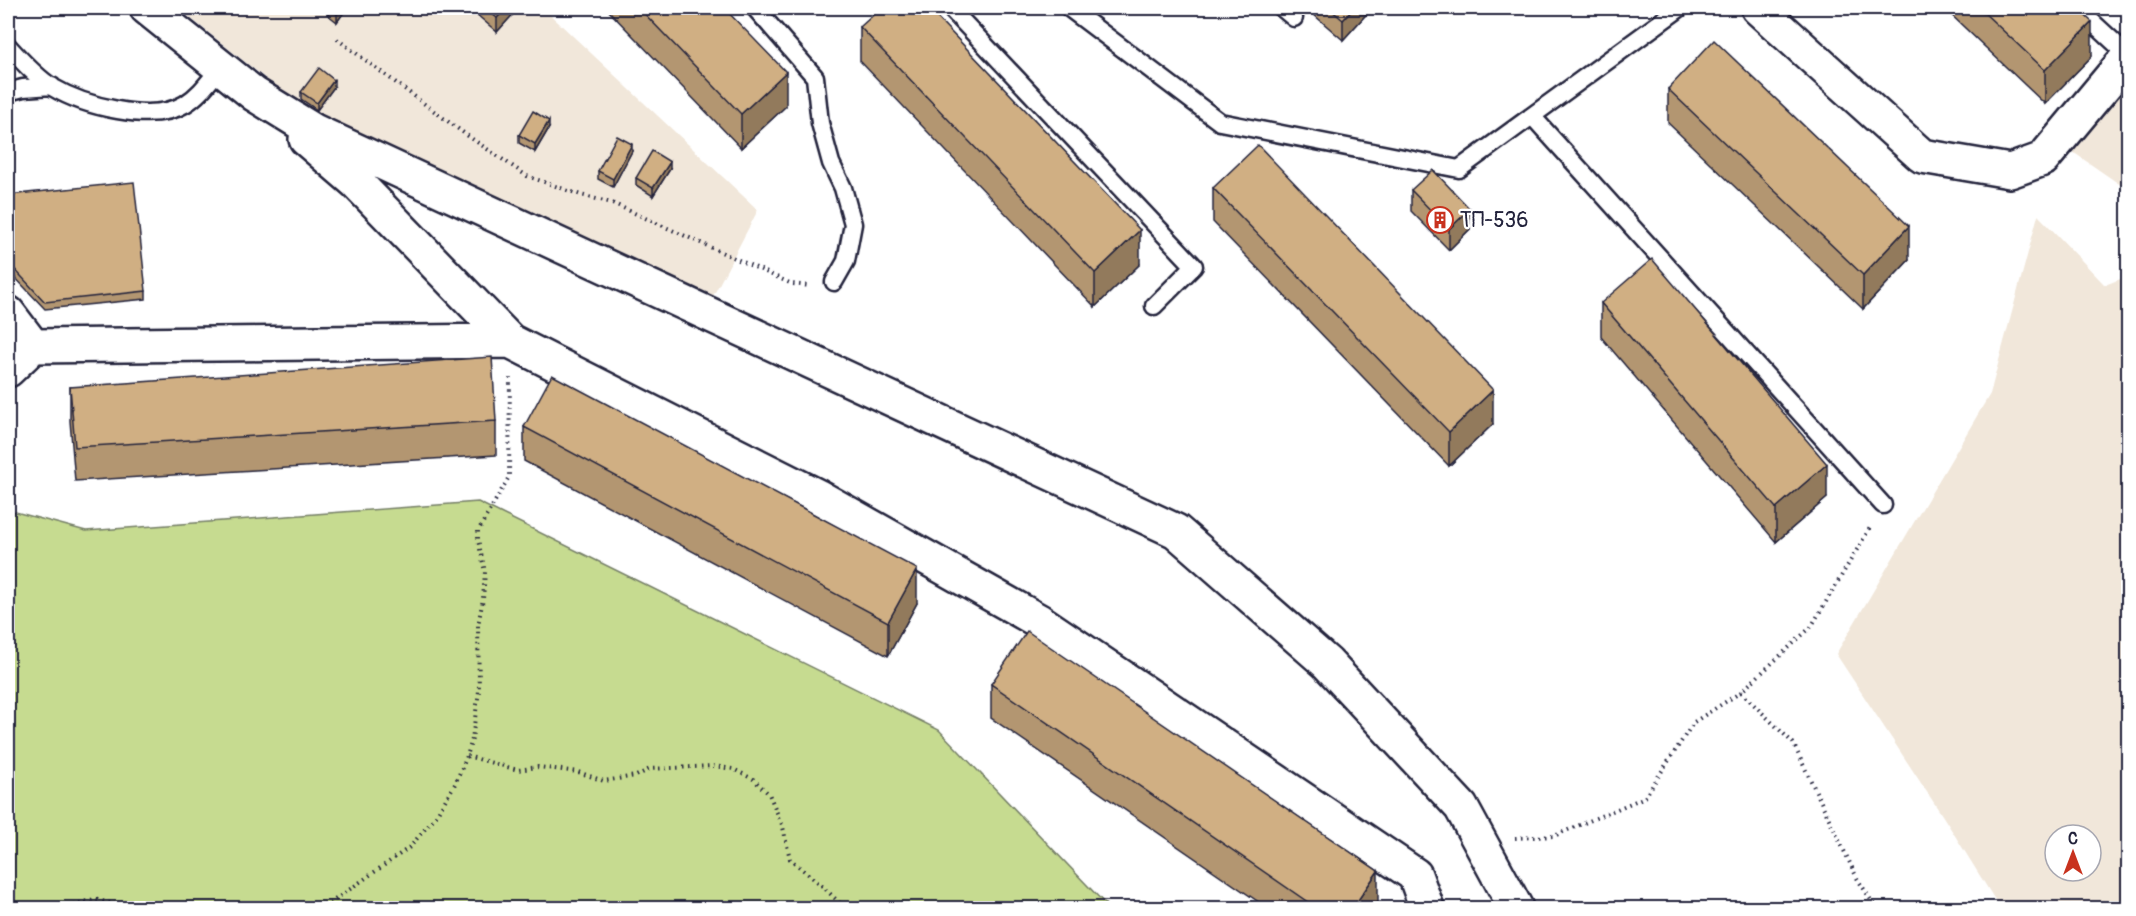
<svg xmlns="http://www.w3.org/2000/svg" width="2136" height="916" viewBox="0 0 2136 916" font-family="Pangolin,sans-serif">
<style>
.built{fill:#f1e7da;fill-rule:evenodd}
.green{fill:#c6db90;stroke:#747e66;stroke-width:1.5}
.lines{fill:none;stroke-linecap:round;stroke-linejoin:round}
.service-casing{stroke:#22223b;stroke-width:21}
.minor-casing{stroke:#22223b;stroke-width:38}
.path{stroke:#22223b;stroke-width:4;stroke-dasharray:1.5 4.5;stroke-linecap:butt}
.service{stroke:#fff;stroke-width:16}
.minor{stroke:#fff;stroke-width:33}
.wall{fill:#b39671;stroke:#22223b;stroke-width:1.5}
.shaded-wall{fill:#927a5c;stroke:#22223b;stroke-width:1.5}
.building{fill:#d0af83;stroke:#22223b;stroke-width:1.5}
.labels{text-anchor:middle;stroke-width:4.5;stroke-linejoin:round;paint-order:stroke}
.poi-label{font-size:21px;fill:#22223b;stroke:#fff;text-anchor:start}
</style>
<rect width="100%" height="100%" fill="#fff"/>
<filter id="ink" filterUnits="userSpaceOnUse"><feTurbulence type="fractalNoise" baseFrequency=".0167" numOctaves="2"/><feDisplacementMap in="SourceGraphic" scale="12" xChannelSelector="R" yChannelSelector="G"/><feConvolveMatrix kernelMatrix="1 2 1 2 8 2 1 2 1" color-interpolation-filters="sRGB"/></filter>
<g filter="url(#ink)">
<path class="built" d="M178,8H543L758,210L712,298L317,120Z
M2128,79V190L2070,150Z
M2038,215L2105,285L2128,276V908H2000L1944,818L1836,654L1990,394ZM2055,835H2091V871H2055Z"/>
<path class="green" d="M478,502L939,730L1109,908H8V510L86,531Z"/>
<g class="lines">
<defs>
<path id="service" d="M755,8L815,77L820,123L831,163L843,188L853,224L846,261L834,282
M950,8L1194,266L1154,306
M1069,8L1220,122L1459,169L1680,8
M1282,8L1294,18
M2077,8L2128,55
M8,46C21,60 36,77 52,87C84,106 152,124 185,104C200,95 210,80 221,67
M8,92L23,88L52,86
M1532,116L1883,505"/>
<path id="minor" d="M147,8L254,94L314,131L1176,531L1327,663L1461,807L1516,908
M1758,8L1922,156L2010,171L2043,159L2128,57
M306,139L356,182L510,341L817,496L1039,621L1415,875L1427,908
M8,313L33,346L8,370
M33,346L510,341"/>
</defs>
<use href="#service" class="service-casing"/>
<use href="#minor" class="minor-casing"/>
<path class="path" d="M337,39L465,134L527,176L581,195L612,203L792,284L810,286
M1741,692L1793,743L1857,878L1876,908
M467,756L518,770L538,767L578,772L604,781L636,776L650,769L714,766L733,769L753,779L769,794L783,827L790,859L820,884L845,908
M1515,838L1554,836L1645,797L1694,722L1741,692L1811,627L1871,526
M62,908L94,899L130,908
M195,908H196
M319,908L326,906L410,847L435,817L455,784L467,756L472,739L479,691L478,625L483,599L485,572L478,540V531L509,477L510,378"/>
<use href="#service" class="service"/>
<use href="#minor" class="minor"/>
</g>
<path class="wall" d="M328,8H347L337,22L328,15Z
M469,8H516V11L497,32Z
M606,8H724L786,106L741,148Z
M1306,8H1372L1343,40Z
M1944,8H2077L2092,56L2045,104Z
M860,27L1140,264L1095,307L860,61Z
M334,87L317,110L301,99V92Z
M1668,89L1909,260L1863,309L1668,123Z
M549,128L535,152L519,143V135Z
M632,151L613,187L598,179V171Z
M670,169L653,196L636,185V178Z
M1213,188L1493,424L1449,466L1213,222Z
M1411,190L1470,229L1449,250L1411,211Z
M8,195L146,291V299L45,309L8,270Z
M1601,303L1827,498L1776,542L1601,337Z
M70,387L496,421V455L75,481L70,421Z
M524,427L917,603L888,656L524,461Z
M991,684L1378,905L1376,909H1269L991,718Z"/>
<path class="shaded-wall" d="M342,8H347L337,22V14Z
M506,8H516V11L497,32V18Z
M1354,8H1372L1343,40V20Z
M2092,22V56L2045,104V70Z
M786,72V106L741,148V114Z
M334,80V87L317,110V103Z
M549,121V128L535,152V144Z
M632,144V151L613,187V179Z
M670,162V169L653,196V188Z
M1470,209V229L1449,250V229Z
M1909,226V260L1863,309V275Z
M1140,230V264L1095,307V273Z
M1493,390V424L1449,466V432Z
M1827,464V498L1776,542V508Z
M917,569V603L888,656V622Z
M1378,871V905L1376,909H1352Z"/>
<path class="building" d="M328,8H342L337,14Z
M485,8H506L497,18Z
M639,8H724L786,72L741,114Z
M881,8H928L1140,230L1095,273L860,27Z
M1329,8H1354L1343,20Z
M1979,8H2077L2092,22L2045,70Z
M1714,40L1909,226L1863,275L1668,89Z
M319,68L334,80L317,103L301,92Z
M533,111L549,121L535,144L519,135Z
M617,136L632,144L613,179L598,171Z
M1258,145L1493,390L1449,432L1213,188Z
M652,151L670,162L653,188L636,178Z
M1433,170L1470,209L1449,229L1411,190Z
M134,182L146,291L45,302L8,262V195Z
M1652,259L1827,464L1776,508L1601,303Z
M492,357L496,421L75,447L70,387Z
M552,375L917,569L888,622L524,427Z
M1027,631L1378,871L1352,909H1318L991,684Z"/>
</g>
<defs>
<symbol id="building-ring" viewBox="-11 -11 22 22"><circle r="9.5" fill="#fff" stroke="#c8321e" stroke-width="1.5"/><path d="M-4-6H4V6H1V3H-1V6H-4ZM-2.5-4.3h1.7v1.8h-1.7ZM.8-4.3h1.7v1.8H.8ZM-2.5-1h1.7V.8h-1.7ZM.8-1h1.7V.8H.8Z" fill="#c8321e"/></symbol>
</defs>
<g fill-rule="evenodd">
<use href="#building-ring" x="1425" y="205" width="30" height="30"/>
</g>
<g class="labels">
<g class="poi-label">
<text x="1460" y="227">ТП-536</text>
</g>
</g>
<rect width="2136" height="916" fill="none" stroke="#fff" stroke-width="30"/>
<rect x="15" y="15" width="2106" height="886" fill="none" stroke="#22223b" stroke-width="2" filter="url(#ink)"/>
<g transform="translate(2073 853)"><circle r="28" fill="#ffffff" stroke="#a7a7b1" stroke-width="1.5"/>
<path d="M0-4.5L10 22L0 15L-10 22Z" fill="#c8321e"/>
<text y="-9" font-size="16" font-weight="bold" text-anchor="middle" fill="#22223b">С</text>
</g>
</svg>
